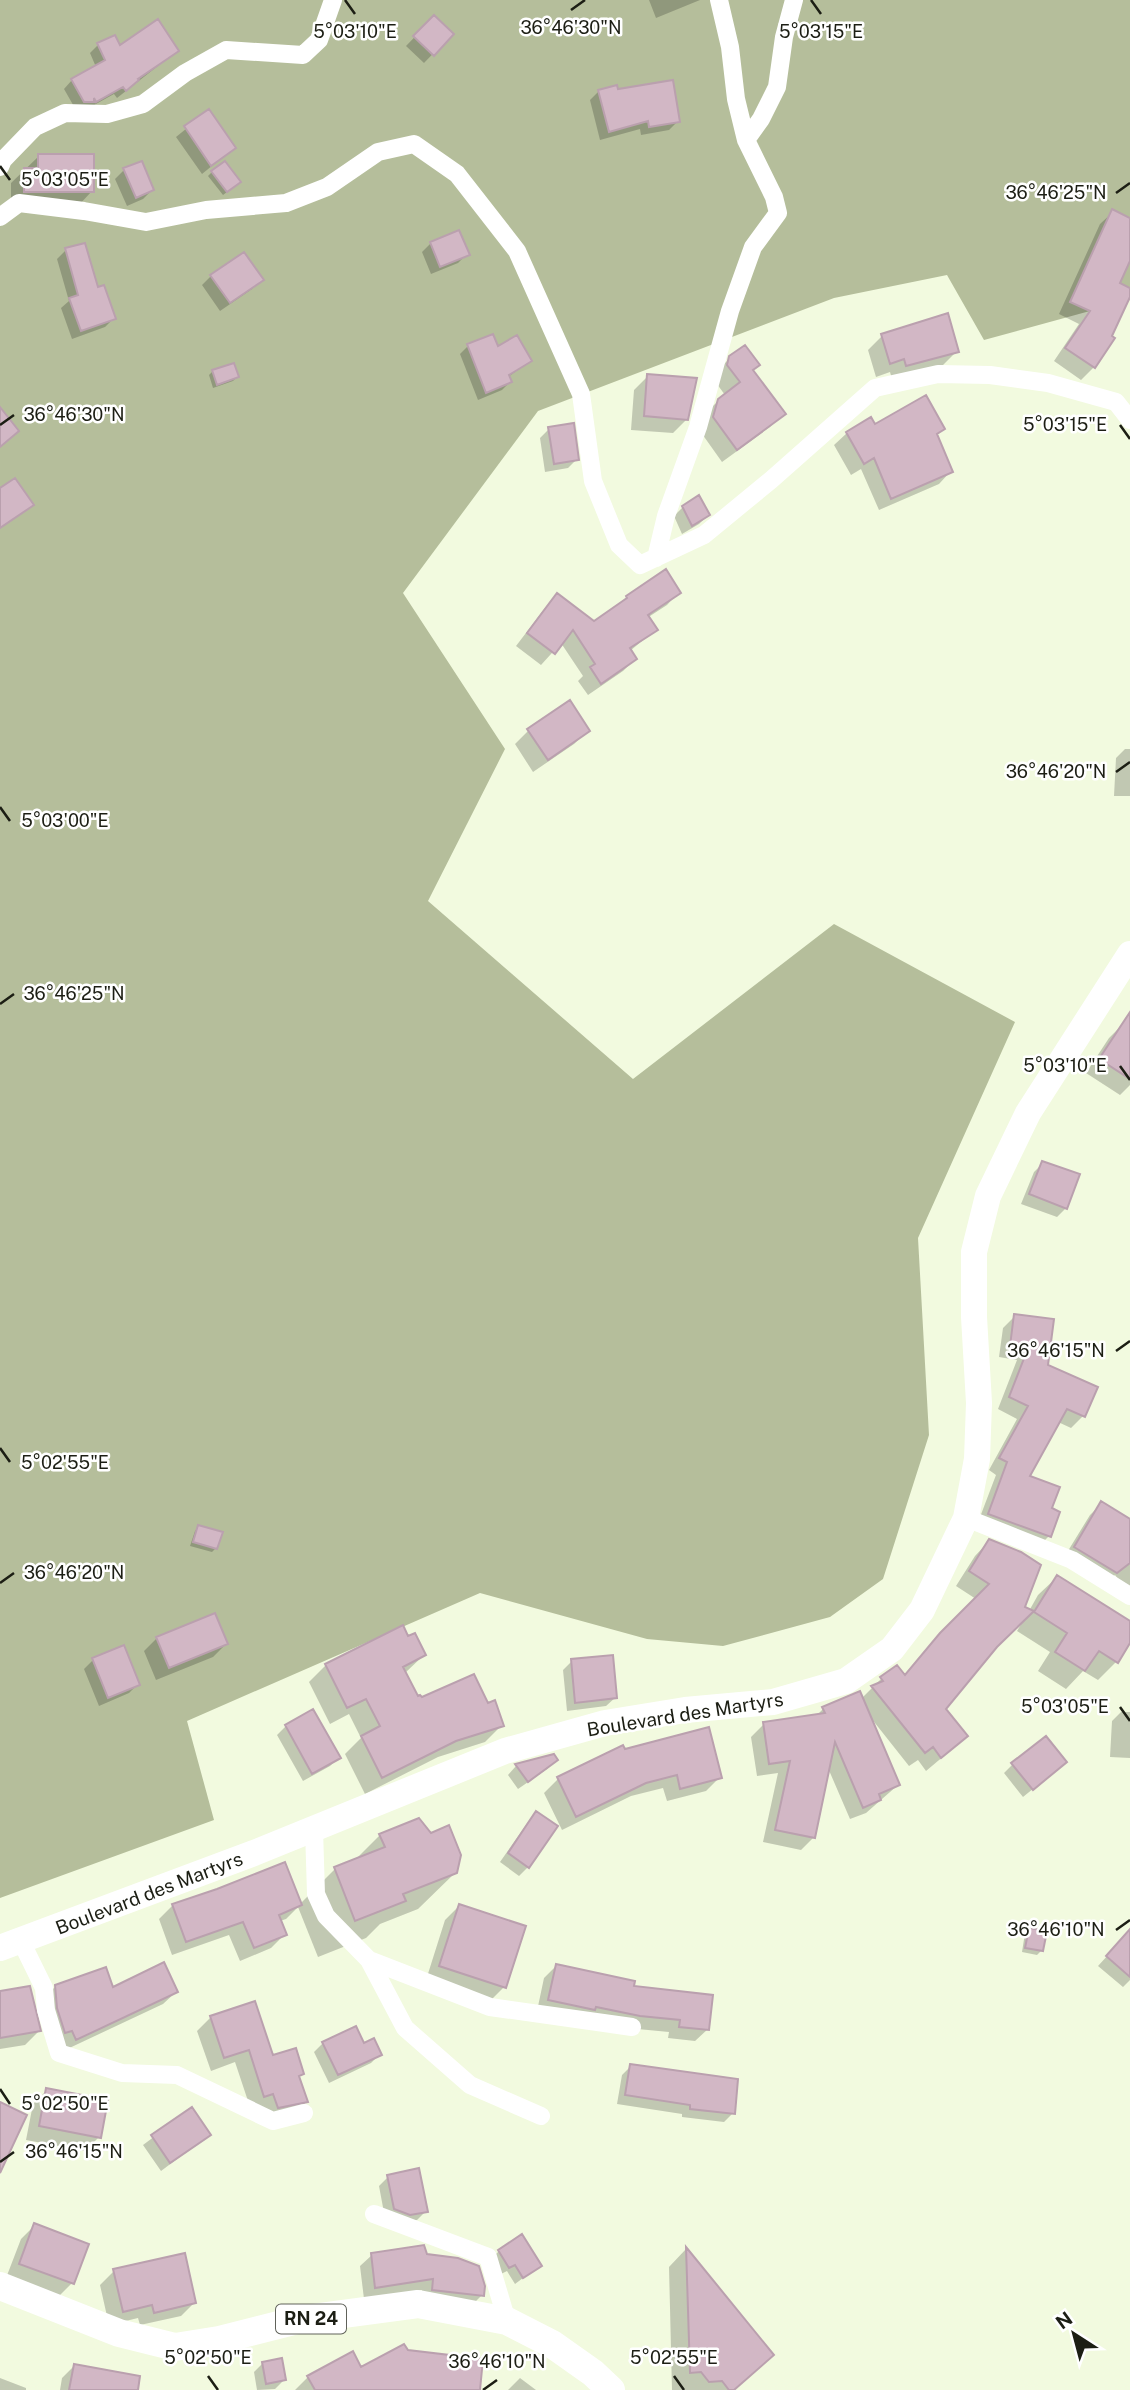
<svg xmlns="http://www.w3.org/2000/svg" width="1130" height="2390" viewBox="0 0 1130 2390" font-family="'Public Sans',sans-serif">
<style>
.forest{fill:#b5be9b}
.shadow{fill:#0003}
.building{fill:#d2b7c5;stroke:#baa0ae;stroke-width:2}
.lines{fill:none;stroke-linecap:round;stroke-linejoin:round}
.minor{stroke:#fff;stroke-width:18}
.secondary{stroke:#fff;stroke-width:26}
.primary{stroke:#fff;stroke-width:28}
.ticks{fill:none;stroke:#1c1e14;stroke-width:2.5}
.labels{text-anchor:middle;stroke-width:5;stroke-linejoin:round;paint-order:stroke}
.shield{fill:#fff;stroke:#60625a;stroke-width:2}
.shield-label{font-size:18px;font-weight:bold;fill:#1c1e14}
.street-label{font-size:19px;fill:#1c1e14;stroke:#fff}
.ticks-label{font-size:18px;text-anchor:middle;fill:#1c1e14;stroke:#fff;stroke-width:5;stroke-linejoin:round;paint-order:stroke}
</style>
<rect width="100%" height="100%" fill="#f2fadf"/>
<path class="forest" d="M0,0H1130V300L984,340L947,275L834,298L538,411L403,593L505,749L428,901L633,1079L834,924L1015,1022L918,1238L929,1435L883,1579L830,1617L723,1646L647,1639L480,1593L187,1721L214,1820L0,1898Z"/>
<path class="shadow" d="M649,0H700L656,18Z
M434,17L452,34L424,63L406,46Z
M98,45L119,47L177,51L117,98L114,94L87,109L76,110L64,89L72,80L96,67L90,53Z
M599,91H617L678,121L669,130L641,135L640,129L600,140L590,100Z
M208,111L234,148L202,174L176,137Z
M39,156L92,191L79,205H11V183Z
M124,170L152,190L143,199L127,206L115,179Z
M212,172L235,186L223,195L208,176Z
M1113,212L1130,220V257L1117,284L1130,290V293L1094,367L1081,380L1054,361L1079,324L1059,314L1100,224Z
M431,243L467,254L458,263L431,274L422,252Z
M66,250L97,290L114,318L105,327L72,339L61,308L69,301L57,259Z
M211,276L261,280L252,289L220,311L202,285Z
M882,336L957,351L943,365L892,379L890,372L876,377L868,350Z
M468,346L497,349L530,361L508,377L510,382L502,390L478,400L460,354Z
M731,357L783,414L770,427L722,462L700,431L704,414L725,395L714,380L716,372Z
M213,371L237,377L233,381L213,388L209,375Z
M648,376L687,419L673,433L631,430L634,390Z
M875,427L943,429L936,436L951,471L939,484L879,510L861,469L851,475L834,445L847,433Z
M549,429L577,459L568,468L545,472L540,438Z
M683,507L708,515L699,524L682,534L674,516Z
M679,592L667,605L647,618L655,630L630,651L635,659L623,671L588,695L578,681L583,676L561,643L541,665L516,646L545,608L557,595L594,623L627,597Z
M588,730L574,744L533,772L515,744L528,731Z
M1125,749H1130V796H1114L1116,758Z
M1123,1024L1130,1029V1085L1120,1095L1086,1073L1109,1038Z
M1043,1163L1066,1208L1057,1217L1021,1204L1034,1172Z
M1015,1316L1046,1366L1083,1416L1071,1428L1058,1422L1027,1477L1050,1509L1049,1536L1037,1548L977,1525L996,1475L989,1470L1017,1419L998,1409L1017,1360L999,1357L1003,1328Z
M1101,1504L1130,1521V1594L1115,1575L1105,1583L1063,1559L1090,1515Z
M199,1527L216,1548L212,1552L190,1546L195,1531Z
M989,1541L1023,1607L1029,1611L1038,1595L1057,1577L1130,1623V1640L1116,1662L1098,1680L1083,1671L1066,1689L1038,1671L1050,1652L1017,1631L1023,1621L995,1647L944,1709L966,1736L951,1750L926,1771L918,1760L909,1766L871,1718L898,1785L866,1813L850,1819L828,1768L814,1837L801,1850L763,1842L778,1773L757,1776L751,1737L764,1724L816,1716L823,1709L861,1699L881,1679L897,1667L904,1676L926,1650L976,1599L956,1586L975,1556Z
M157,1638L226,1644L213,1657L156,1680L144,1651Z
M424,1655L405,1673L417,1698L487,1706L502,1725L485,1742L438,1757L365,1794L345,1754L361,1738L349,1714L330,1724L309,1682L326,1665Z
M93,1660L138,1684L129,1693L99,1706L84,1669Z
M572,1661L616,1697L606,1706L567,1711L563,1670Z
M1121,1712H1130V1758L1110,1757L1112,1721Z
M286,1726L339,1757L330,1766L303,1781L277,1735Z
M624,1751L720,1777L706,1791L667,1801L663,1788L631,1796L562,1830L544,1793L558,1779Z
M553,1756L556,1760L547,1769L518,1789L508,1775L516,1766Z
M1013,1764L1055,1771L1023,1797L1004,1773Z
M536,1813L528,1867L519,1876L500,1862L528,1822Z
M380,1835L456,1872L418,1909L380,1924L366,1938L318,1957L298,1907L286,1919L280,1921L285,1934L271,1948L240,1961L229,1935L172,1955L159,1919L173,1905L284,1864L300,1904L335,1869L354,1861Z
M459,1906L504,1987L490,2001L426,1980L445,1920Z
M1030,1929L1041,1951L1037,1955L1022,1952L1025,1933Z
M1130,1931V1980L1123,1987L1098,1966Z
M556,1966L632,1988L708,2029L695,2041L668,2038L669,2032L627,2028L537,2011L544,1978Z
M56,1986L176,1992L163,2004L63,2051L43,1999Z
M0,1992L39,2031L25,2045L0,2049Z
M211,2017L272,2058L302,2074L298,2078L306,2102L292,2116L251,2110L235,2062L211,2071L197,2031Z
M323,2043L363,2045L380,2054L371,2063L329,2083L314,2052Z
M631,2066L733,2113L724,2122L682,2117V2114L617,2104L622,2075Z
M47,2090L99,2137L85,2151L26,2140L33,2104Z
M191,2109L209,2135L161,2171L143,2145Z
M388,2177L426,2211L417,2220L400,2224L385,2218L379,2186Z
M35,2225L87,2245L72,2283L58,2297L6,2278L21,2239Z
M686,2249L772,2355L734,2390H672L669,2267Z
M499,2251L539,2266L515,2284L507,2271L501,2274L492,2258Z
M372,2255L426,2256L482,2295L470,2307L421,2301L422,2290L364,2299L360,2266Z
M114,2271L195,2302L181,2316L140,2325L138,2318L109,2325L100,2285Z
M407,2352L478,2390H295L308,2377L360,2369Z
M263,2363L284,2380L275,2389L257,2390L254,2372Z
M74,2366L134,2390H60L62,2378Z
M0,2378L26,2388V2390H0Z
M520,2378L536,2390H508Z"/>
<path class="building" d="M434,15L454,34L434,56L413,36Z
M158,19L179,51L138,79L139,80L126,91L123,87L96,102L94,98V102H84L71,79L105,60L97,43L115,35L120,45Z
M673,80L680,122L649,127L648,121L609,132L598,90L617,85L618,89Z
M209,109L236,148L211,166L184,126Z
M38,154H94V192H24V168H38Z
M142,161L154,190L136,198L123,168Z
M225,161L241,182L227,192L211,171Z
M1112,209L1130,218V261L1120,283L1130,288V297L1112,336L1115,338L1095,368L1065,348L1090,311L1070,302Z
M459,230L470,255L440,267L430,242Z
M85,243L98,287L104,285L116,319L81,331L69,298L78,295L65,248Z
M244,252L264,280L230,303L210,275Z
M948,313L959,352L906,366L904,359L890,364L881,334Z
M493,334L498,346L517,335L532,361L509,375L512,382L486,393L467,344Z
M745,345L760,365L753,370L786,414L737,450L713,417L718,399L740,382L727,365L729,356Z
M234,363L239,377L217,385L212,370Z
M647,374L697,378L688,420L644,416Z
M926,395L945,429L937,434L953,472L891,499L874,458L864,464L846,432L871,417L875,424Z
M0,407L19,431L0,447Z
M574,423L579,460L554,464L548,427Z
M15,478L34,505L0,528V488Z
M699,495L710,515L692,526L682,506Z
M666,569L681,593L648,615L658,630L630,648L637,659L601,684L590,667L595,664L573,630L555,654L527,633L557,593L594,621L627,598L626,596Z
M570,700L590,731L548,760L527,729Z
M1130,1012V1079L1099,1059Z
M1042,1161L1080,1174L1067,1209L1029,1194Z
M1014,1314L1054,1319L1048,1365L1098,1387L1085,1417L1067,1409L1030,1476L1060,1487L1052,1508L1060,1512L1051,1537L988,1514L1007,1462L999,1458L1028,1406L1009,1397L1028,1348L1010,1346Z
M1101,1501L1130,1519V1563L1117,1573L1074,1547Z
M198,1525L223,1532L217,1549L193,1542Z
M989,1539L1021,1552L1041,1565L1025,1607L1034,1611L997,1647L946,1709L968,1736L941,1758L933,1747L925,1753L871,1686L883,1681L880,1677L897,1665L905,1675L940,1633L989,1584L969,1571Z
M1057,1575L1130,1621V1643L1118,1663L1099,1651L1085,1671L1055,1652L1067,1633L1034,1612Z
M215,1613L228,1644L169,1668L156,1637Z
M403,1625L408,1636L415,1633L426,1655L403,1667L418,1696L420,1695L422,1697L474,1674L488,1703L495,1700L504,1726L456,1741L382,1778L361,1736L380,1726L366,1699L347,1708L325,1664Z
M124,1645L140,1685L108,1698L92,1658Z
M613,1655L617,1698L575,1703L571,1659Z
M860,1691L900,1785L879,1794L881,1800L863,1808L835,1742L815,1838L775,1830L790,1761L769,1764L763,1722L825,1713L822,1707Z
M313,1709L341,1758L312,1774L285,1725Z
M709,1727L722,1778L680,1789L677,1775L646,1783L576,1817L557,1777L623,1745L625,1749Z
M1046,1736L1067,1762L1033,1790L1011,1763Z
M554,1754L558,1760L528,1782L515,1764Z
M536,1811L558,1826L529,1868L508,1853Z
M419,1818L431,1833L449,1825L461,1855L457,1873L403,1894L406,1901L355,1921L334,1867L385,1847L379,1834Z
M285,1862L302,1905L279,1915L287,1935L254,1948L243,1922L186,1942L172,1904L217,1889Z
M459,1904L526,1926L506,1988L439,1966Z
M1029,1928L1047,1931L1043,1951L1025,1948Z
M1130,1929V1977L1106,1956Z
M164,1962L178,1992L76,2040L72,2031L65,2033L57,2008L55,1985L106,1967L113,1987Z
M556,1964L635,1981L634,1986L713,1995L709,2030L679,2027L680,2020L640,2016L596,2007L595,2010L548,2000Z
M30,1986L41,2031L0,2038V1991Z
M255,2001L273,2055L296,2048L304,2074L299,2076L308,2102L278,2108L273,2094L264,2097L249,2050L224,2058L210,2016Z
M356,2026L364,2043L374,2038L382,2055L338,2075L322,2042Z
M630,2064L738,2079L735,2114L690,2109V2105L625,2095Z
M46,2088L108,2100L101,2138L39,2126Z
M0,2102L27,2115L0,2173Z
M192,2107L211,2135L170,2163L151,2135Z
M419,2168L428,2212L410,2215L394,2209L387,2175Z
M34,2223L89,2244L74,2284L19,2264Z
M522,2234L542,2266L523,2278L515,2265L509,2268L498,2250Z
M424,2245L427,2254L458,2258L479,2266L485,2286L484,2296L432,2290L433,2279L375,2288L371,2253Z
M686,2247L774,2355L734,2390H729L722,2381L709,2382L701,2372L690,2373Z
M185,2253L196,2303L154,2313L152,2305L123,2312L113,2269Z
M404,2344L408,2350L483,2359L480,2390H315L307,2376L353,2351L361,2367Z
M282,2358L286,2380L266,2384L262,2362Z
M74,2364L140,2376L138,2390H69Z"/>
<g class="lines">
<path class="minor" d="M746,140L761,119L777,87L784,37L794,0
M0,167L3,160L35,127L65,113L107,114L143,104L185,73L226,50L303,55L319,40L333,0
M0,217L19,203L84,211L146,222L206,210L286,203L327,187L378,152L414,144L457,174L517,251L581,394L593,481L619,545L640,565L704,535L771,480L875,388L938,374L990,375L1048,383L1116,402L1130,420
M656,558L666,516L698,427L730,311L753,247L778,213L774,197L746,140L736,99L730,47L719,0
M966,1513V1518L1072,1560L1130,1596
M314,1829L316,1894L326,1916L369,1960L405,2028L470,2085L541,2116
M21,1941L44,1988L46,2010L59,2053L122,2073L177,2075L273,2121L304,2113
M369,1960L490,2007L632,2027
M374,2214L488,2257L507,2321"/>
<path class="secondary" d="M0,1948L254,1853L505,1751L605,1723L685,1710L773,1702L846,1681L892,1649L922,1610L966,1518L977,1459L979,1403L974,1317V1252L988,1196L1028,1113L1130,954"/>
<path class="primary" d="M0,2286L119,2333L175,2347L219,2340L298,2320L418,2304L507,2321L552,2344L593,2373L611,2390"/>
</g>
<path class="ticks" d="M345,0L355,14M811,0L821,14M571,10L585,0M0,166L10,180M1116,193L1130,183M0,425L14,415M1120,425L1130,439M1116,772L1130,762M0,807L10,821M0,1004L14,994M1120,1066L1130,1080M1116,1351L1130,1341M0,1448L10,1462M0,1583L14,1573M1120,1707L1130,1721M1116,1930L1130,1920M0,2089L10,2104M0,2162L14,2152M208,2376L218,2390M674,2376L684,2390M483,2390L497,2380"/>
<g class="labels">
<rect class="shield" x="276" y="2304.5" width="70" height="29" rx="5"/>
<g class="shield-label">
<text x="311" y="2325">RN 24</text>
</g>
<g class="street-label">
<text transform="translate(685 1714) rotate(-9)" y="7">Boulevard des Martyrs</text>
<text transform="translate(149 1893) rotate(-21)" y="7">Boulevard des Martyrs</text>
</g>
</g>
<g class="ticks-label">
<text x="571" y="34">36°46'30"N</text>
<text x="355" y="38">5°03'10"E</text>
<text x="821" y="38">5°03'15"E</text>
<text x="65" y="186">5°03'05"E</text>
<text x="1056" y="199">36°46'25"N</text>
<text x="74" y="421">36°46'30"N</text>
<text x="1065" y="431">5°03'15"E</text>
<text x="1056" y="778">36°46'20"N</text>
<text x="65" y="827">5°03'00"E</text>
<text x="74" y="1000">36°46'25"N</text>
<text x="1065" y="1072">5°03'10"E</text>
<text x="1056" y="1357">36°46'15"N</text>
<text x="65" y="1469">5°02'55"E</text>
<text x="74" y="1579">36°46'20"N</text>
<text x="1065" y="1713">5°03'05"E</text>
<text x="1056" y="1936">36°46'10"N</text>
<text x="65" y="2110">5°02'50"E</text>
<text x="74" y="2158">36°46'15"N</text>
<text x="208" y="2364">5°02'50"E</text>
<text x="674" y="2364">5°02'55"E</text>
<text x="497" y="2368">36°46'10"N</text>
</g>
<g transform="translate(1074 2334) rotate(324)" stroke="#ffffff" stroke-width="5" paint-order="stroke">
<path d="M0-5L12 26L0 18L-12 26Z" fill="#1c1e14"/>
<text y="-10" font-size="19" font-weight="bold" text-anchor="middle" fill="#1c1e14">N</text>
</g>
</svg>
